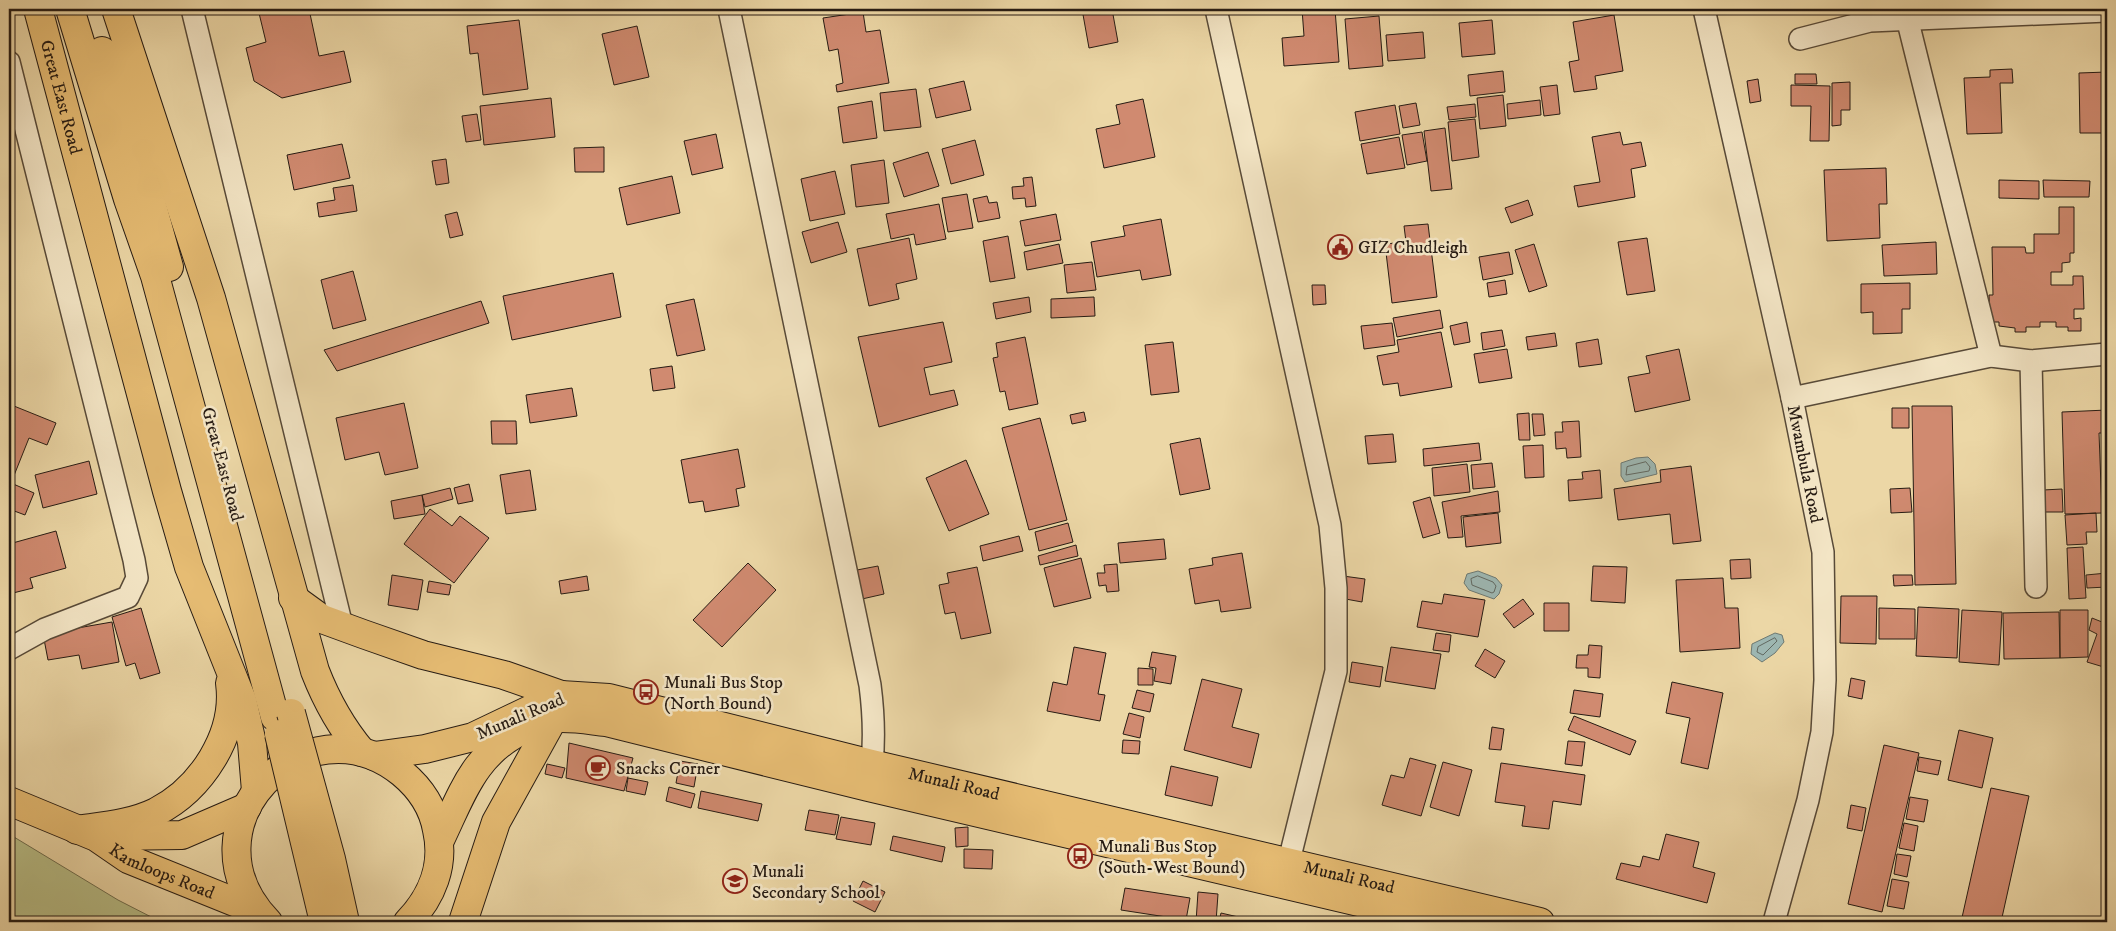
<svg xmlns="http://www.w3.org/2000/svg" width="2116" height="931" viewBox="0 0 2116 931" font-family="'IM FELL DW Pica',serif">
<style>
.green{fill:#b8be87;stroke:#6f6c4d}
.water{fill:#9db7b2;stroke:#6d7972}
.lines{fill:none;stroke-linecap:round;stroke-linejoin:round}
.shore{stroke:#626962;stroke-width:1}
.building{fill:#d08a70;stroke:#261b13}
.minor-casing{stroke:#584a38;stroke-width:24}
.major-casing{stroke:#261b13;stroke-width:30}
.minor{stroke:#f3e5c5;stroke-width:21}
.major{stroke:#e6bc73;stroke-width:28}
.major-bridge-casing{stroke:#261b13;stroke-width:30;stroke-linecap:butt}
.major-bridge{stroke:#e6bc73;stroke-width:28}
.labels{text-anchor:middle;stroke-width:5;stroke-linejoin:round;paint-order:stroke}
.street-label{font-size:18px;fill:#261b13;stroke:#f3e5c5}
.poi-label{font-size:18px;fill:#261b13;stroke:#f3e5c5;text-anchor:start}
</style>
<rect width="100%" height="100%" fill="#ecd7a6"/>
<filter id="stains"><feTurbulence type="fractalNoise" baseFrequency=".004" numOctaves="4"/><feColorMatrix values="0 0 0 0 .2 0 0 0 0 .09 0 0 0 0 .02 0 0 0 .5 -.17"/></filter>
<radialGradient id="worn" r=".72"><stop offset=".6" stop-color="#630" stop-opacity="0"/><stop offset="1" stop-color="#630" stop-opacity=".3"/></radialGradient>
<path class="green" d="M9,834L118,900L161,922H9Z"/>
<path class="water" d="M1648,457L1655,464L1657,474L1625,482L1621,476V463L1636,458Z
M1478,571L1496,578L1502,585L1499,594L1494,599L1469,590L1464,583L1467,574Z
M1775,633L1782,635L1784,642L1775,653L1762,662L1751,654L1752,644Z"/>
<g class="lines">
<path class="shore" d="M1646,462L1650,467L1649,471L1626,475L1627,467Z
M1478,576L1493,582L1496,586L1494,592L1492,593L1472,585L1471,579Z
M1775,638L1777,641L1763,655L1757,652L1758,647Z"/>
</g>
<path class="building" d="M258,9H309L319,56L344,51L351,82L282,98L254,81L246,48L266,42Z
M1082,9H1112L1118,42L1089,48Z
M1302,9H1335L1339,62L1284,66L1282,38L1304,36Z
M863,12L866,32L880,30L889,83L837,92L836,85L843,83L838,49L829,51L823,18Z
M1614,15L1623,71L1595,76L1597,89L1574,92L1569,62L1579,60L1573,22Z
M1379,16L1383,66L1349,69L1345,19Z
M519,20L528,89L483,95L478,53L470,54L467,26Z
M1492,20L1495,54L1462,57L1459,23Z
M637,26L649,77L614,85L602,34Z
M1423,32L1425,58L1388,61L1386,35Z
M2012,69L2013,83H2000L2002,133L1967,134L1964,78L1990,77V70Z
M1503,71L1505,92L1470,96L1468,75Z
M2107,72V133H2080L2079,73Z
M1795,74H1816L1817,84H1795Z
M1758,79L1761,101L1750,103L1747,81Z
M964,81L971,110L936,118L929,89Z
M1850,82V110H1841V125L1832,126V83Z
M1557,85L1560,114L1544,116L1540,87Z
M1791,85L1830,86L1829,141H1810L1811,106H1791Z
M916,89L921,127L884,131L880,93Z
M1503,95L1506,126L1480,129L1477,98Z
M551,98L555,137L484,145L480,106Z
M1143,99L1155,157L1104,168L1096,129L1120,124L1116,105Z
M1540,100L1541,115L1508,119L1507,104Z
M872,101L877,138L843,143L838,107Z
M1416,103L1420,125L1403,128L1399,106Z
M1475,104L1476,117L1449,120L1447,107Z
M1395,105L1400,134L1360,141L1355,112Z
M477,114L481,140L466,142L462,116Z
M1475,119L1479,157L1452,161L1448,122Z
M1445,128L1452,189L1431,191L1424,131Z
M1422,132L1427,161L1407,165L1402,135Z
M1620,132L1623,145L1641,142L1646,166L1631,169L1635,197L1578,207L1574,186L1600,182L1592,137Z
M716,134L723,168L692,175L684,141Z
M1399,137L1405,168L1367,174L1361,144Z
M975,140L984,175L951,184L942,149Z
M342,144L350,178L294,190L287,155Z
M604,147V172H575L574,148Z
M928,152L939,186L904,197L893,163Z
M446,159L449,183L436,185L432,161Z
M884,160L889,203L856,207L851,165Z
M1886,168L1887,204H1879L1880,238L1827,241L1824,170Z
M835,171L845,214L810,221L801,179Z
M672,176L680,213L627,225L619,188Z
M1032,177L1036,206L1026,207L1025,198L1013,199L1012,187L1024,186L1023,178Z
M1999,180L2039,181V199L1999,198Z
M2043,180L2090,181L2089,197H2044Z
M353,185L357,211L319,217L317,203L335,200L333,188Z
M967,194L973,228L948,232L942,198Z
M987,196L989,203L997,202L1000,218L978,222L973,199Z
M1528,200L1533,215L1511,223L1505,208Z
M939,204L946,239L916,245L914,234L891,239L886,214Z
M2059,207H2074V253H2070V262L2062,263V272H2051V285H2073V276H2083L2084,309H2074V319L2081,318V331H2068V327H2056V322H2040V327H2026V332H2015V328L1999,326V322H1990L1989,295H1993L1992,247H2025L2026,253H2034V234H2059Z
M457,212L463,235L450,238L445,215Z
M1056,214L1061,240L1025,246L1020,221Z
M1161,219L1171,275L1142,280L1140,270L1097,277L1091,242L1125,236L1123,226Z
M838,222L847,252L811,263L802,232Z
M1428,224L1437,297L1392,303L1385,244L1406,242L1404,226Z
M2103,224H2107V253H2102Z
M1008,236L1015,278L990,282L983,241Z
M909,238L917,279L896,284L899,299L869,306L857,249Z
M1647,238L1655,291L1627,295L1618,242Z
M1936,242L1937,274L1884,276L1882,245Z
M1059,244L1063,263L1027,270L1024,252Z
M1534,244L1547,286L1529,292L1515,250Z
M1509,252L1513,274L1483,280L1479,257Z
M1092,262L1096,290L1067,293L1064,265Z
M353,271L366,320L333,329L321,280Z
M613,273L621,317L512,340L503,296Z
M1505,280L1507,294L1489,297L1487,283Z
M1910,283V309H1902V333L1873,334V312L1861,313V284Z
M1312,285H1325L1326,304L1313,305Z
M1029,297L1031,312L996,319L993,303Z
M1094,297L1095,316L1051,318V299Z
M694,299L705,350L677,356L666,305Z
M481,301L489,323L337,371L324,350Z
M1440,310L1443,328L1397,337L1393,318Z
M943,322L952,362L924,368L930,395L954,390L958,405L879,427L858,337Z
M1467,322L1470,342L1454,345L1450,326Z
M1392,323L1395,345L1364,349L1361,326Z
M1502,330L1505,346L1483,350L1481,333Z
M1441,332L1452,387L1400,396L1398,383L1383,385L1377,356L1399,352L1397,340Z
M1555,333L1557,346L1528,350L1526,337Z
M1025,337L1038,404L1009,410L1005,391L1000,392L993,358L998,357L996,343Z
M1598,339L1602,364L1579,367L1576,343Z
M1173,342L1179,392L1151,395L1145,345Z
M1507,349L1512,378L1479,383L1474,354Z
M1679,349L1690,400L1635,412L1628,377L1650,373L1646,356Z
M672,366L675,388L653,391L650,369Z
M572,388L577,416L530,423L526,395Z
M404,403L418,468L385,475L379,452L345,460L336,418Z
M9,404L56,423L47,445L29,438L11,483L34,493L25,515L9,509V437L11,431L9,430Z
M1912,406H1952L1956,584L1915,585Z
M1892,408H1909V428H1892Z
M2107,410V433H2099L2102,513L2065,514L2062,412Z
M1084,412L1086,421L1072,424L1070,415Z
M1529,413L1530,440H1519L1517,414Z
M1532,414H1543L1545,435L1534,436Z
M1040,418L1067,520L1029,530L1002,428Z
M491,421H516L517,444H492Z
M1579,421L1581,457L1567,458L1566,448L1556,449L1555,432H1563L1562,422Z
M1393,434L1396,462L1368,464L1365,436Z
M1200,438L1210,489L1180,495L1170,444Z
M1479,443L1481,460L1424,466L1423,449Z
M1543,445L1544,477L1525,478L1523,446Z
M738,449L745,487L736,489L739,506L705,512L703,501L689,503L681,460Z
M966,460L989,514L949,531L926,478Z
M89,461L97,494L43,508L35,475Z
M1492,463L1495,487L1473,489L1471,465Z
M1467,464L1470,492L1434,496L1432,468Z
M1691,466L1701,541L1673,544L1670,514L1618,520L1614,489L1661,482L1660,470Z
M530,470L536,510L506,514L500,475Z
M1600,470L1602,498L1569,501L1568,480L1583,479L1582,472Z
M469,484L473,501L458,504L454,488Z
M450,488L453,499L425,507L422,495Z
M1910,488L1912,512L1891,513L1890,489Z
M2062,489L2063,512H2043V490Z
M1498,491L1500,512L1461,516L1463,537L1448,538L1442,502Z
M422,495L425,514L394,519L391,501Z
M1430,497L1440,533L1423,538L1413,502Z
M430,509L452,526L460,516L489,538L454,583L404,544Z
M1498,513L1501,543L1466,547L1463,517Z
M2096,513L2097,532H2086L2087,544L2067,545L2065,515Z
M1068,523L1073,542L1039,551L1035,532Z
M56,531L66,568L30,578L33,588L13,593L9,578V544Z
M1019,536L1023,551L983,561L980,546Z
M1164,539L1166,559L1120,563L1118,543Z
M1076,545L1078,556L1040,565L1038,556Z
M2083,547L2086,598L2069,599L2067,548Z
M1242,553L1251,608L1221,612L1219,600L1195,604L1189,569L1213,565L1212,558Z
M1081,558L1091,598L1054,607L1044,568Z
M1750,559L1751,578L1731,579L1730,560Z
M748,563L776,590L722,647L693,620Z
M1117,564L1119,591L1107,592L1106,585L1099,586L1097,573H1105L1104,565Z
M878,566L884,594L862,599L857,570Z
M1593,566L1627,567L1625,603L1591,601Z
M977,567L991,633L961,639L955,612L945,614L939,585L949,583L947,573Z
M2107,573V587L2087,588L2086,575Z
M392,575L423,580L418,610L388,605Z
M1893,575H1912L1913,585L1894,586Z
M587,576L589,590L561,594L559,581Z
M1343,576L1365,579L1362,602L1340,598Z
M1723,578L1725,608H1738L1740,648L1680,652L1676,580Z
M429,581L451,585L449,595L427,592Z
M1444,594L1485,600L1478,637L1417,627L1422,601L1442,604Z
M1841,596H1877L1876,644L1840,643Z
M1523,599L1534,614L1514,628L1503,614Z
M1544,603H1569V631H1544Z
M1918,607L1959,609L1957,658L1916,656Z
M141,608L160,673L140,679L135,663L126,666L112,617Z
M1879,608L1915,609V639H1879Z
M1962,610L2002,612L1999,665L1959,662Z
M2060,610H2088V657L2060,658Z
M2059,612L2060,658L2004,659L2003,613Z
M2092,618L2107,624V668L2087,662L2097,634L2089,630Z
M112,622L119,662L82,669L79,655L48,660L43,634Z
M1436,633L1451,635L1449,652L1433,650Z
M1589,645L1602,646L1600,678L1588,677V668H1576L1577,655H1588Z
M1074,647L1106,653L1098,694L1105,695L1100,721L1047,711L1053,682L1067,685Z
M1391,647L1441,654L1435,689L1385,681Z
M1485,649L1505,661L1495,678L1475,666Z
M1152,652L1176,656L1171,684L1154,681L1156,668L1149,667Z
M1352,662L1383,667L1380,687L1349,682Z
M1138,668L1153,669V685H1138Z
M1851,678L1865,681L1862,699L1848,696Z
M1202,679L1242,689L1232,727L1259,734L1251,768L1184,750Z
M1672,682L1723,693L1708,769L1681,763L1690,718L1666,713Z
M1137,690L1154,694L1150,712L1132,708Z
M1574,690L1603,694L1600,717L1570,713Z
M1129,713L1144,717L1140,738L1123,734Z
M1574,716L1636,741L1630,755L1568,730Z
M1492,727L1504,729L1501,750L1489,749Z
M1959,730L1993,738L1982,788L1948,780Z
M1123,740L1140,741L1139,754L1122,753Z
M1568,741L1585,742L1582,766L1565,764Z
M569,743L633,758L624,791L566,778Z
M1884,745L1919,753L1882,912L1848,904Z
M1919,757L1941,761L1938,775L1917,771Z
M1410,758L1436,765L1421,816L1382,805L1391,775L1404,778Z
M680,761L698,764L694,787L676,783Z
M1443,762L1472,770L1459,816L1430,807Z
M1501,763L1585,775L1581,805L1553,801L1549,829L1522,826L1525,806L1495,802Z
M547,764L565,768L562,778L545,774Z
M1171,766L1218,777L1212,806L1165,795Z
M628,778L648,782L645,795L626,791Z
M669,787L695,794L691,808L666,801Z
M1991,788L2029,796L2001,922H1961Z
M701,791L762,804L758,821L698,808Z
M1910,797L1928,800L1924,822L1906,819Z
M1851,805L1866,808L1862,831L1847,828Z
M809,810L839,815L835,835L805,830Z
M841,817L875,823L871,845L836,839Z
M1904,823L1918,826L1914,851L1899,848Z
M968,827V846L956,847L955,828Z
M1666,834L1699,842L1693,867L1715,873L1707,903L1616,879L1621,863L1640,867L1643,856L1659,860Z
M893,836L945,847L942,862L890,850Z
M964,849L993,850L992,869L964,868Z
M1897,854L1911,856L1907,877L1894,874Z
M1892,879L1909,882L1904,909L1887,906Z
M863,881L885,892L875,912L853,901Z
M1125,888L1190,898L1186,920L1121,910Z
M1198,892L1218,894L1216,922H1196Z
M1221,913L1260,922H1219Z"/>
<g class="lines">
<defs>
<g id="minor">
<path d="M192,9L342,626"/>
<path d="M729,9L870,685C874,716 875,748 870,778"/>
<path d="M1216,9L1330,525L1336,588V671L1285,877"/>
<path id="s1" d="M1704,9L1792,398L1823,552L1825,680L1822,732L1808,800L1774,922"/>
<path d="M1907,18L1991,356"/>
<path d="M1800,39L1870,21L2107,11"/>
<path d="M9,62L134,560L137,578L128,597L45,629L9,649"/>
<path d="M2031,361L2036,587"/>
<path d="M1792,398L1991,356L2031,361L2107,354"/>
</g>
<g id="major">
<path id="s2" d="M38,9L167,491L189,567L242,700L252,743L256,791"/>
<path d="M70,9L128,199L155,276L275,717"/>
<path d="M116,9L211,298L315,671C327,702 341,727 362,752"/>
<path d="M102,51L151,202L169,267"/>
<path d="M293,598L322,619L363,634L423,655L504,675L561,695"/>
<path id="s3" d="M374,756L425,749L473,737L561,695L609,698L872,764L1540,922"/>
<path id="s4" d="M9,801L96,837L128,859L257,911"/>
<path d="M77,830C104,826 131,824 156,812C201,789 237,735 230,683"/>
<path d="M107,836L182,835L247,807"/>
<path d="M440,840C463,792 475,751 527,728C534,725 541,720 548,719C567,716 587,720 606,722L868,787L1444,922"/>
<path d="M268,922C176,827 305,694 402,773C420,788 433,807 437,830C445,865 432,897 408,922"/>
<path d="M463,922L496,822L553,719"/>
</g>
</defs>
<use href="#minor" class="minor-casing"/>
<use href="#major" class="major-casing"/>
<use href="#minor" class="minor"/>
<use href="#major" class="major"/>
<defs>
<path id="major-bridge" d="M291,713L331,859L345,922
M279,734L324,922"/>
</defs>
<use href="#major-bridge" class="major-bridge-casing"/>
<use href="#major-bridge" class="major-bridge"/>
</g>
<defs>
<symbol id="civic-ring" viewBox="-11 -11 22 22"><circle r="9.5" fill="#f3e5c5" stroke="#8f2418" stroke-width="1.5"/><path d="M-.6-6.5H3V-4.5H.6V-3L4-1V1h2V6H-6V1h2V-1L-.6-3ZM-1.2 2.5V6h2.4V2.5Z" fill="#8f2418"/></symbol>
<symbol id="bus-ring" viewBox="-11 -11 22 22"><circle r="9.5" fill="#f3e5c5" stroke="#8f2418" stroke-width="1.5"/><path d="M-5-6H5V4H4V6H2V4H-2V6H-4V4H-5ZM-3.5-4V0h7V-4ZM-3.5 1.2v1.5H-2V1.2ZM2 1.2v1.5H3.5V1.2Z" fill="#8f2418"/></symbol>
<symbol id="cafe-ring" viewBox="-11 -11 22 22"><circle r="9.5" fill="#f3e5c5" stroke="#8f2418" stroke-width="1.5"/><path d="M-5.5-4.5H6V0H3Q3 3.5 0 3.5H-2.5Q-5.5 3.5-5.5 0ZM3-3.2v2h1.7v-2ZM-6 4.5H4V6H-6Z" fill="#8f2418"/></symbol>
<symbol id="school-ring" viewBox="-11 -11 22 22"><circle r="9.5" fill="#f3e5c5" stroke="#8f2418" stroke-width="1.5"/><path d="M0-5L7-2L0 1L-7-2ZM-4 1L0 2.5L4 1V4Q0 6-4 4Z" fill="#8f2418"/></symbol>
</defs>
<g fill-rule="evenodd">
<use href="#civic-ring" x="1326" y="233" width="28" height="28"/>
<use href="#bus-ring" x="632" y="678" width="28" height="28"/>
<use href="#cafe-ring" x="584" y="754" width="28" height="28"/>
<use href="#bus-ring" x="1066" y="842" width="28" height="28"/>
<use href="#school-ring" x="721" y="867" width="28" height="28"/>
</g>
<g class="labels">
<g class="street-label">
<text dy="6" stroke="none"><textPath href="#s2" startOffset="91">Great East Road</textPath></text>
<text transform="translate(223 464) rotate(75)" y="6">Great East Road</text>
<text dy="6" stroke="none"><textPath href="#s1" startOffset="466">Mwambula Road</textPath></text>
<text transform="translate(520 716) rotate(-23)" y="6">Munali Road</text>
<text dy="6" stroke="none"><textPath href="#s3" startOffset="602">Munali Road</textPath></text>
<text dy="6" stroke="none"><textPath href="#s4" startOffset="169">Kamloops Road</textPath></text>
<text dy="6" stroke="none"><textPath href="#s3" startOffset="1008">Munali Road</textPath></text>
</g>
<g class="poi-label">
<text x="1358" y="253">GIZ Chudleigh</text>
<text x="664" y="688">Munali Bus Stop<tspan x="664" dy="21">(North Bound)</tspan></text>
<text x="616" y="774">Snacks Corner</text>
<text x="1098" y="852">Munali Bus Stop<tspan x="1098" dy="21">(South-West Bound)</tspan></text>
<text x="752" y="877">Munali<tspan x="752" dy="21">Secondary School</tspan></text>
</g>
</g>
<rect width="2116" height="931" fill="none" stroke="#ecd7a6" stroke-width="30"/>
<rect x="10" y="10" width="2096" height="911" fill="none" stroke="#261b13" stroke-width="2.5"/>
<rect x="15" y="15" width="2086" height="901" fill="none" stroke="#261b13"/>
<rect width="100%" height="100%" filter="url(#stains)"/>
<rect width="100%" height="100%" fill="url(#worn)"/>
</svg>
